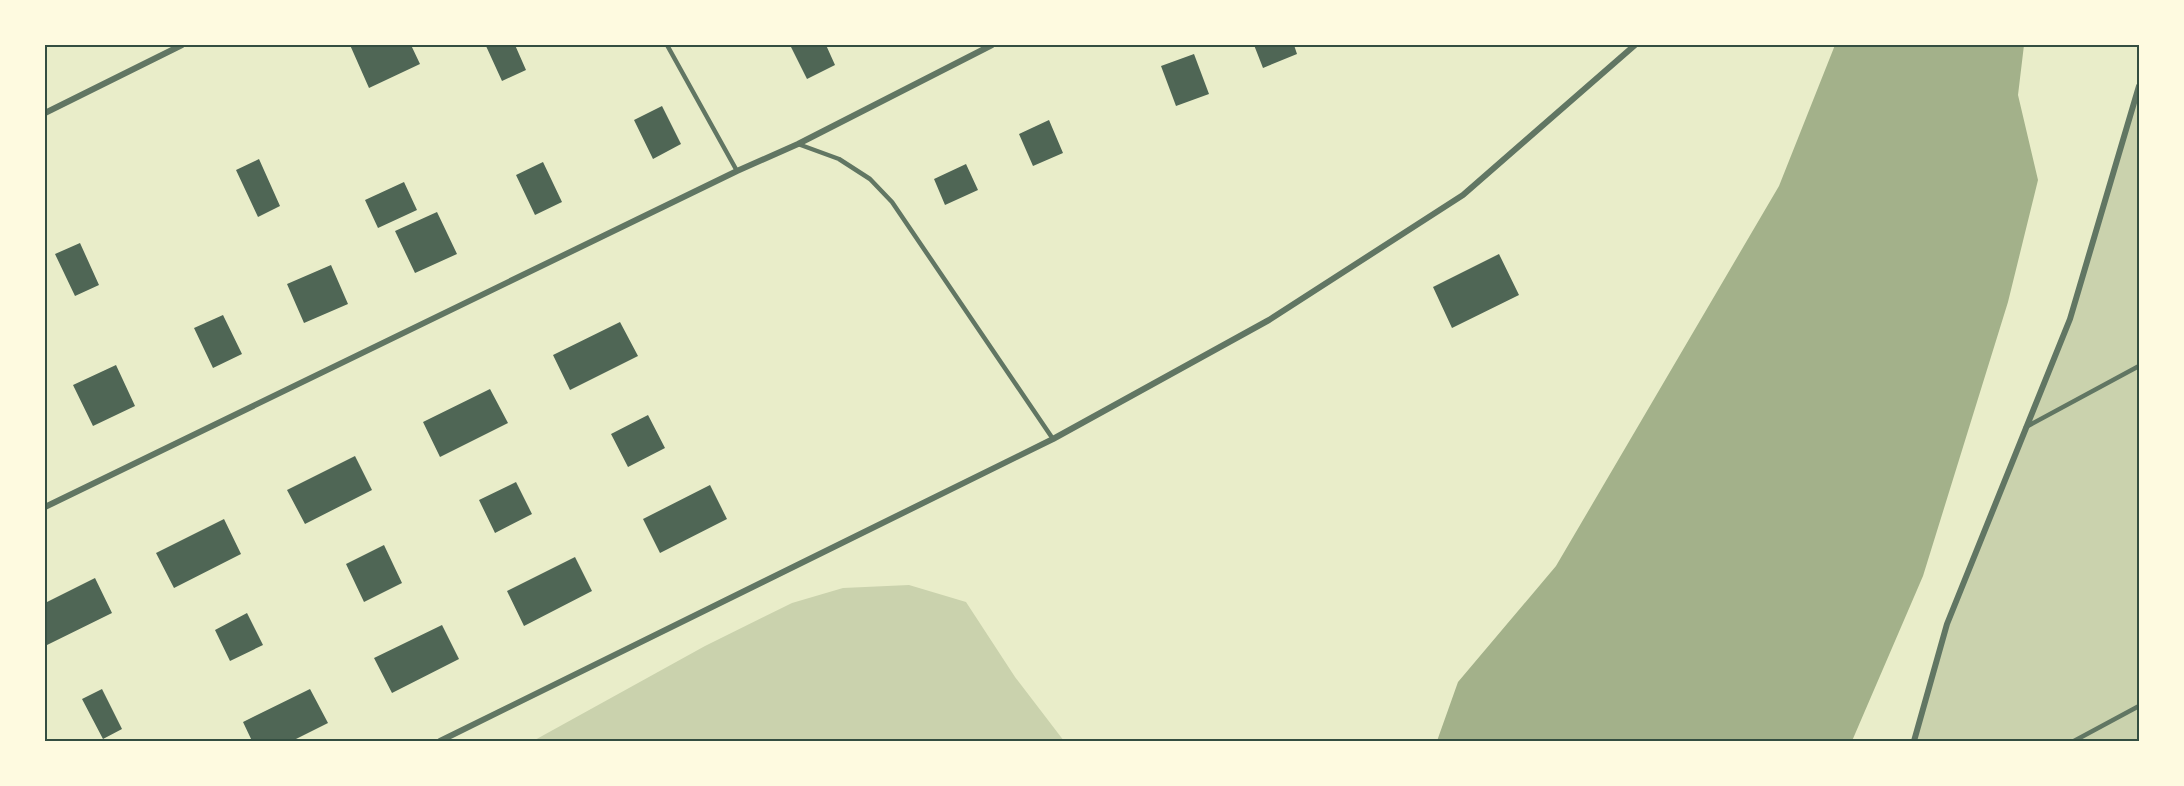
<svg xmlns="http://www.w3.org/2000/svg" width="2184" height="786" viewBox="0 0 2184 786" font-family="Overpass,sans-serif">
<style>
.green{fill:#cad2ad}
.water{fill:#a3b18a}
.building{fill:#4f6655}
.lines{fill:none;stroke-linecap:round;stroke-linejoin:round}
.service{stroke:#617663;stroke-width:4.5}
.minor{stroke:#617663;stroke-width:6}
.neatline{fill:none;stroke:#344e41;stroke-width:2}
</style>
<rect width="100%" height="100%" fill="#e9edc9"/>
<path class="green" d="M2139,86V741H1914L1947,624L2070,319Z
M909,585L966,602L1015,677L1064,741H533L705,646L792,603L843,588Z"/>
<path class="water" d="M1835,45H2024L2018,95L2038,180L2008,302L1923,576L1852,741H1437L1458,682L1556,566L1779,186Z"/>
<path class="building" d="M350,45H411L420,64L369,88Z
M488,45H515L526,70L502,81L486,46Z
M790,45H826L835,65L807,79Z
M1254,45H1294L1297,54L1263,68Z
M1194,54L1209,94L1176,106L1161,66Z
M662,106L681,144L653,159L634,120Z
M1049,120L1063,153L1033,166L1019,134Z
M259,159L280,206L258,217L236,170Z
M543,162L562,202L535,215L516,175Z
M966,164L978,190L945,205L934,179Z
M404,182L417,210L378,228L365,200Z
M437,212L457,254L415,273L395,231Z
M80,243L99,285L75,296L55,254Z
M1499,254L1519,295L1452,328L1433,287Z
M331,265L348,304L304,323L287,284Z
M223,315L242,354L213,368L194,328Z
M620,322L638,356L570,390L553,355Z
M116,365L135,406L93,426L73,385Z
M490,389L508,423L440,457L423,422Z
M648,415L665,448L628,467L611,434Z
M355,456L372,490L305,524L287,490Z
M516,482L532,514L495,533L479,500Z
M710,485L727,519L660,553L643,519Z
M224,519L241,554L174,588L156,553Z
M384,545L402,583L364,602L346,564Z
M575,557L592,591L524,626L507,591Z
M95,578L112,613L45,646V603Z
M247,613L263,645L230,661L215,630Z
M442,625L459,659L392,693L374,658Z
M102,689L122,729L103,739L82,699Z
M310,689L328,723L292,741H252L243,722Z"/>
<g class="lines">
<path class="service" d="M667,45L737,171
M798,144L839,159L870,179L892,202L1053,439
M2026,427L2139,366
M2074,741L2139,706"/>
<path class="minor" d="M45,113L182,45
M45,507L737,171L798,144L992,45
M440,741L1053,439L1269,320L1463,195L1635,45
M1914,741L1947,624L2070,319L2139,86"/>
</g>
<rect width="2184" height="786" fill="none" stroke="#fefae0" stroke-width="93"/>
<rect x="46" y="46" width="2092" height="694" class="neatline"/>
</svg>
